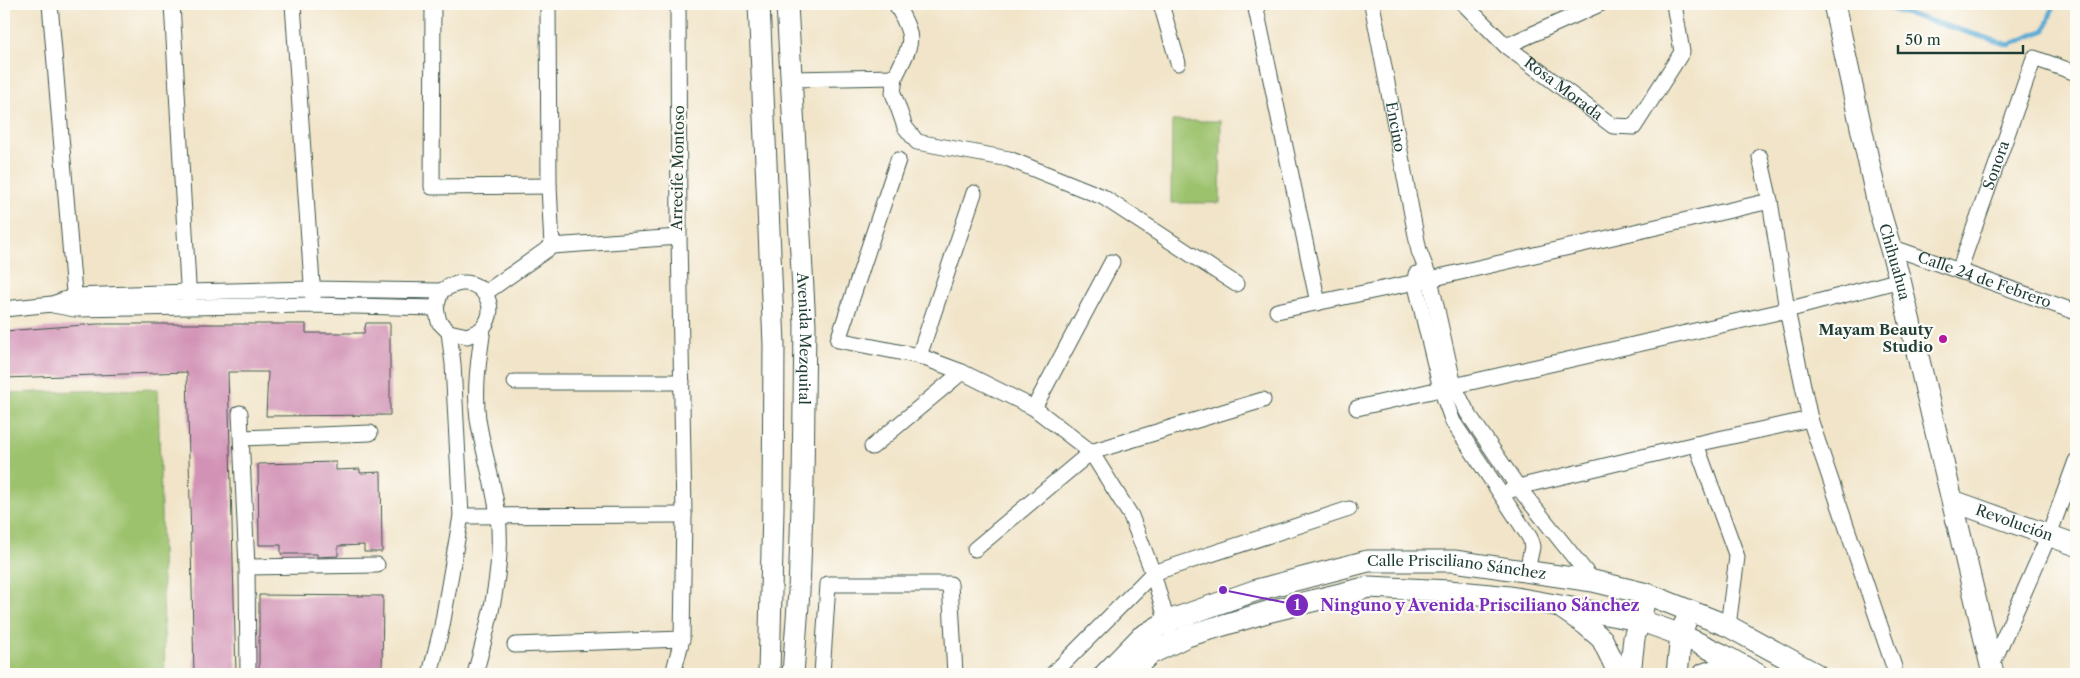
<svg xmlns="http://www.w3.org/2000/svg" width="2080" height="678" viewBox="0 0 2080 678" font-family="'Libre Caslon Text',serif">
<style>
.green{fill:#9cc26d;stroke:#5e8050}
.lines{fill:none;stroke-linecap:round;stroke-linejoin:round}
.stream{stroke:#5babd5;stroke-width:5}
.building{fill:#d292b5}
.street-casing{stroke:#3e564a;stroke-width:17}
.secondary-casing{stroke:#3e564a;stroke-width:23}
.street{stroke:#fff;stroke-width:15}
.secondary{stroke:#fff;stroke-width:21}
.poi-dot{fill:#b5179e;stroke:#fdfcf7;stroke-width:2}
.labels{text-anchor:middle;stroke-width:4.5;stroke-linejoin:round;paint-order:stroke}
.street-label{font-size:15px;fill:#1f3d34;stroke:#fdfcf7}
.poi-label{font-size:15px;font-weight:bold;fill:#1f3d34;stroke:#fdfcf7;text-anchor:end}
.leader{fill:none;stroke:#7b2cbf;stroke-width:2}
.callout-dot{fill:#7b2cbf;stroke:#fdfcf7;stroke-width:2}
.mark-label{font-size:15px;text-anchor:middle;font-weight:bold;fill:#fff}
.callout-label{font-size:16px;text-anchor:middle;font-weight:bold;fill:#7b2cbf;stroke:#fdfcf7;stroke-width:4.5;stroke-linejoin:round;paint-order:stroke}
</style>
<rect width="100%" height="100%" fill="#fdfcf7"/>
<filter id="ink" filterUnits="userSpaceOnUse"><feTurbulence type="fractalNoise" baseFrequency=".02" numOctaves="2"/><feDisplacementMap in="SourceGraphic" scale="10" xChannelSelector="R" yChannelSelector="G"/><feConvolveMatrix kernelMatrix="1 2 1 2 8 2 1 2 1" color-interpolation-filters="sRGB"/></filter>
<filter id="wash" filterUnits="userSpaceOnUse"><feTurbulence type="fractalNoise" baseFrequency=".0096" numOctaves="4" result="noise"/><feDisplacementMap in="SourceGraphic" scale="20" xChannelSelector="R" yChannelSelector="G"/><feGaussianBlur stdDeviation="1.12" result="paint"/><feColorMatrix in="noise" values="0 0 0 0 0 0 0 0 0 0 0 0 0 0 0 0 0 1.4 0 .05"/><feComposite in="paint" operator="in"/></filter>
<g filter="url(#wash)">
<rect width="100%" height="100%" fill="#f1e4c8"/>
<path class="green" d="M1172,121H1221L1220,203H1171Z
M158,389L165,674H4V393Z"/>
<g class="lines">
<path class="stream" d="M1884,4L1888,8L2009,45L2045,30L2054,4"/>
</g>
<g id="blocks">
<path class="building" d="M366,323H390V415L266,416L268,372H228L236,674H194L187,372L4,378V331L97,324H306V333H364Z
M336,462V470L360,469V473L381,472L382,552H364V545L338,546V556L317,557V554H281V545H259L258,464Z
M259,595L383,596L382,674H259Z"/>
</g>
</g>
<g filter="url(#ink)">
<use href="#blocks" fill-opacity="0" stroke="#3e564a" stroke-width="1"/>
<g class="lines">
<defs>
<g id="street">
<path d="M50,4L75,305"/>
<path d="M172,4L189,302"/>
<path d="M293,4L313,299"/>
<path d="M433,4L432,187L549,186"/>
<path d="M1161,4L1178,63"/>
<path d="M1255,4L1318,303"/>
<path id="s1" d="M1372,4L1419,251L1430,279L1454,386L1467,412L1518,487L1593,581"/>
<path id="s2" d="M1464,4L1506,46L1613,126L1634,127L1682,52L1674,4"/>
<path d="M1506,46L1600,4"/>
<path d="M895,77C913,40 916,41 896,4"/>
<path d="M791,79L895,77L893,93L905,127L917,142L1009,159L1103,197L1236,284"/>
<path d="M1760,157L1770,201"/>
<path d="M898,160L838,340L919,356L962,372L1034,408L1091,452L1131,516L1153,573L1169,629"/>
<path d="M552,246L679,237"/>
<path id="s3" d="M1891,247L2076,312"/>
<path id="s4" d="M1959,271L2034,58L2076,73"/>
<path d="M1416,274L1415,282L1441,389L1453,422L1530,538L1532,547L1527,571"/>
<path d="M485,293L552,246L549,186L548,4"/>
<path d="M53,305L75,309L313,305L436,308"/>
<path d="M4,309L52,304L75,296L188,292L312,289L441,291"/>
<path d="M1277,311L1430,279L1770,201L1787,310L1810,419L1894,667"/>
<path d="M919,356L974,193"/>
<path d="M515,382H682"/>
<path d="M1034,408L1112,262"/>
<path d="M1357,408L1787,310L1900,280"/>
<path d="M240,413L247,567L248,674"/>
<path d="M242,438L370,433"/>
<path d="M1696,444L1737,557L1728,626"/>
<path d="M872,447L962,372"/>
<path d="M1511,490L1518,487L1696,444L1810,419"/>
<path d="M461,516L684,515"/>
<path d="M975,549L1091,452L1263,400"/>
<path d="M247,567L377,565"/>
<path d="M515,645L682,639"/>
<path d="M1992,665L2049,535L2076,461"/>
<path d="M430,674L442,626L461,516L453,364L449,332L439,322L436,308L441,291C448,287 455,283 463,283C485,282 498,309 484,326C481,331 472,334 467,336L449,332"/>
<path d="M475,674C489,623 504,570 498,516C494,484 483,452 478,419C474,388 479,358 483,328"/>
<path d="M673,674L682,639L684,515L679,237L678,4"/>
<path d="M822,674L828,584H950L955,674"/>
<path d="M1053,674L1153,573L1349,509"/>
</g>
<g id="secondary">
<path d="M759,4L774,344L773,508L769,674"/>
<path id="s5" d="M787,4L805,325L803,480L799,591L793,674"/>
<path id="s6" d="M1834,4L1879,209L1900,280L1993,674"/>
<path id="s7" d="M1953,501L2076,545"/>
<path d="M1563,609L1585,624L1602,639L1619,674"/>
<path id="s8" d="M1105,674L1141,637L1168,621L1257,590L1368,561H1454L1593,581L1647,594L1728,626L1816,674"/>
<path d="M1129,674L1150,654L1187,636L1267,612L1369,587L1449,591L1510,597L1639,620L1681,635L1723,655L1757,674"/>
<path d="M1630,674L1634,638L1643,607"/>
<path d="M1677,674L1681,635L1685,623"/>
<path d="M1704,674L1716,670L1743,666"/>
</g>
</defs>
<use href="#street" class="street-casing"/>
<use href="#secondary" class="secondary-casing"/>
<use href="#street" class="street"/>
<use href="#secondary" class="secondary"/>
</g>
</g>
<circle class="poi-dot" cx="1943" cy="339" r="5"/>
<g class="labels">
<g class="street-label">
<text dy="5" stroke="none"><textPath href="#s2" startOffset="131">Rosa Morada</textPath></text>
<text dy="5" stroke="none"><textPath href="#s1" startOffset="125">Encino</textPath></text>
<text dy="5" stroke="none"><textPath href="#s4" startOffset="112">Sonora</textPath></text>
<text transform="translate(678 168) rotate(-89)" y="5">Arrecife Montoso</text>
<text dy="5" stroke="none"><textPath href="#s6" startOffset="265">Chihuahua</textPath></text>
<text dy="5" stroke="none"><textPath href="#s3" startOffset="99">Calle 24 de Febrero</textPath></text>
<text dy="5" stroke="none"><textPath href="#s5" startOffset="335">Avenida Mezquital</textPath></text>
<text dy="5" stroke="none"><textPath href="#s7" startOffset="65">Revolución</textPath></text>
<text dy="5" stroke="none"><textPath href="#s8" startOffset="381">Calle Prisciliano Sánchez</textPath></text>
</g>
<g class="poi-label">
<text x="1933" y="335">Mayam Beauty<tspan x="1933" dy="17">Studio</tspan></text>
</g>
</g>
<path class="leader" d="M1223 590L1297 605"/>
<g class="callout-dot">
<circle cx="1223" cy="590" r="5"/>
<circle cx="1297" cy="605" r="12"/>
</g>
<g class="mark-label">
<text x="1297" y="610">1</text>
</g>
<g class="callout-label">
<text x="1480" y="611">Ninguno y Avenida Prisciliano Sánchez</text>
</g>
<rect width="2080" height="678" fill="none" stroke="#fdfcf7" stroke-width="20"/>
<path d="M1898 45v8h125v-8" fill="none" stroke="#1f3d34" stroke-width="2.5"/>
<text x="1905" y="45" font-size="15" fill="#1f3d34" stroke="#fdfcf7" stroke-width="4" paint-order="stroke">50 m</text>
</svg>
